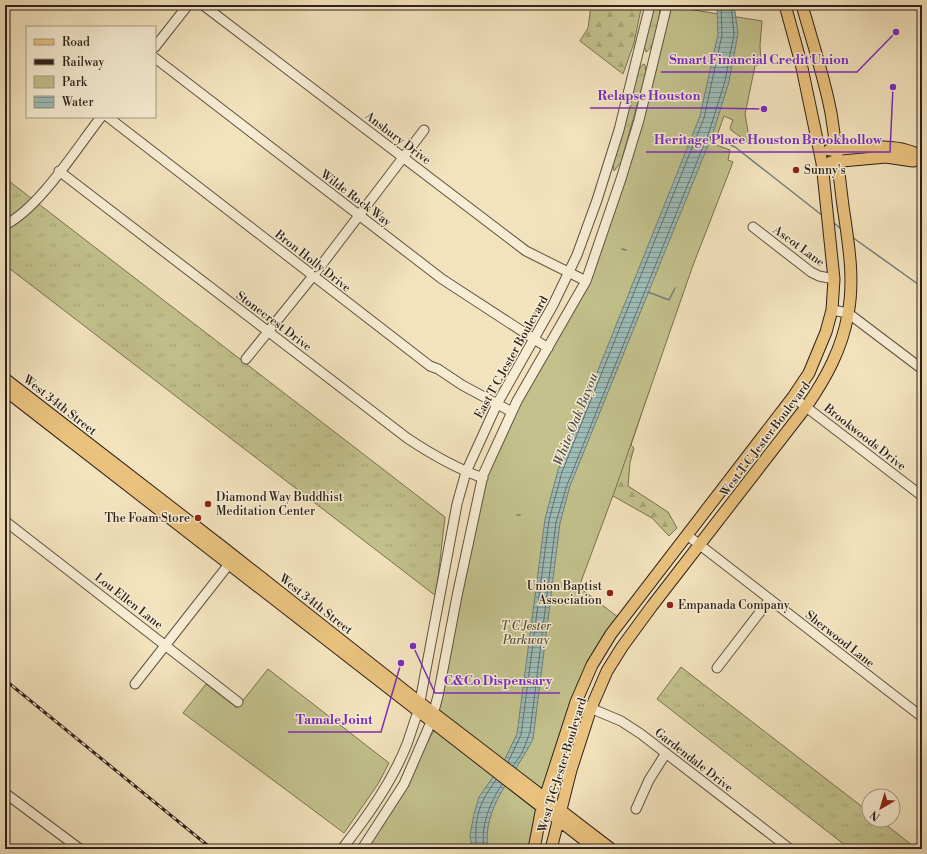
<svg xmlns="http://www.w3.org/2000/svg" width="927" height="854" viewBox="0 0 927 854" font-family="'Libre Bodoni',serif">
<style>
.grass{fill:url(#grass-tufts);stroke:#787154}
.forest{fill:url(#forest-firs);stroke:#787154}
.park{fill:#c2c18c;stroke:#787154}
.water{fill:url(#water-rules);stroke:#717f79}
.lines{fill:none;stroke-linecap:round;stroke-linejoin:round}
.shore{stroke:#666f6a;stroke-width:1}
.stream{stroke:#717f79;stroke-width:1.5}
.minor-casing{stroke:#5f5244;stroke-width:11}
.major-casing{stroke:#2e211b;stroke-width:13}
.minor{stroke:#f7edd4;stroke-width:9}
.major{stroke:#eac27e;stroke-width:11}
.rail-casing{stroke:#2e211b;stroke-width:3}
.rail{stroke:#f7edd4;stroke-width:1.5;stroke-dasharray:4.5;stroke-linecap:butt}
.poi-dot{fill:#8f2418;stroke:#f7edd4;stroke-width:1.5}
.labels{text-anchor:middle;stroke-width:3;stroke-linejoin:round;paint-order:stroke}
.street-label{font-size:12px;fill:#2e211b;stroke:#f7edd4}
.poi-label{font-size:12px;fill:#2e211b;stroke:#f7edd4;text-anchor:start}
.park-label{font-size:12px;font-style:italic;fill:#5a513d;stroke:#f7edd4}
.water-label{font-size:13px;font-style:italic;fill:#4f504a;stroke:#f7edd4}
.leader{fill:none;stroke:#7b2cbf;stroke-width:1.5}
.callout-dot{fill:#7b2cbf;stroke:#f7edd4;stroke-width:1.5}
.callout-label{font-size:13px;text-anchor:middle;font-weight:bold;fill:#7b2cbf;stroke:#f7edd4;stroke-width:3;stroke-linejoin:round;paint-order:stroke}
</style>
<defs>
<pattern id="grass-tufts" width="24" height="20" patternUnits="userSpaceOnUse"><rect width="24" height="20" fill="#c2c18c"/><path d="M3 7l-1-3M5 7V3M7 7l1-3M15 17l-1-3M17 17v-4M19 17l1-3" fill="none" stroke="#a7a678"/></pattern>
<pattern id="forest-firs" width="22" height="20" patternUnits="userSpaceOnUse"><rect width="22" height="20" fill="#c2c18c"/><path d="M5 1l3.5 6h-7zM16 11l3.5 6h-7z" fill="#a7a678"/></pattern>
<pattern id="water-rules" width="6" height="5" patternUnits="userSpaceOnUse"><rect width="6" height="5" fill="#9dbdb8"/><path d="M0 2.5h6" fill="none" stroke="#809995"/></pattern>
</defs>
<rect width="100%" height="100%" fill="#f3e3bd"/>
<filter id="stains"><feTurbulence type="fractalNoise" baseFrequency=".005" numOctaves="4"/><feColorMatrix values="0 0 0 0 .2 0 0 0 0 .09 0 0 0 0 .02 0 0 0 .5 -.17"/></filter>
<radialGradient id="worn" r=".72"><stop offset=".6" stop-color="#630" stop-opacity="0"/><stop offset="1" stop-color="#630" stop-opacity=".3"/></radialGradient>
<path class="grass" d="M653,5H660C659,19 659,44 646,52L643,42Z
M643,64L645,65L646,72L643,84L621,162L614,171L613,165L638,71Z
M5,178L445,517L436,596L5,265Z
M681,667L869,812V820H880L917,849H850L657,699Z"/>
<path class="forest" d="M591,5H622L641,9L634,43L623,74L580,41L588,28Z
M650,388L631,445L634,448L630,463L628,486L668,512L677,528L669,536L652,518L613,496L610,498Z"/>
<path class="park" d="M669,6L762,21L760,45L761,64L755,66L745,114L750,144L731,130L730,128L733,120L724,116L714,144L730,150L728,160L733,162L692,268L615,490L579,587L619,618L543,788H539L531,849H365L403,793L429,739C434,730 442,720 439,709L479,498L498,446L591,270Z
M268,669L389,763L378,784L344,833L183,713L206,684L237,708Z"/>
<path class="water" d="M717,5H734L738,33L729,82L713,133L570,486L560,523L533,739C516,774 481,808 488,849H472L470,835L474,814L479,797L504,761L517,734L545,519L558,470L700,116L718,34Z"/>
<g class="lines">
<path class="shore" d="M508,762L521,735L549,520L562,472L704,118L722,35L721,5
M513,766L522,753L530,732L556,522L567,485L709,132L725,81L734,34L731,5
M476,849C475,817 477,806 496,780
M484,849C480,826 490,803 502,784"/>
<path class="stream" d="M711,136L735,147L823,216
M833,222L841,229
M852,237L922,287
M622,249L626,250
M648,292L669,300L675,288
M517,515H520"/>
<defs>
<path id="minor" d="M203,5L526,251L586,281
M155,47L188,5
M155,58L442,279L548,348
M108,117L430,366L438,369L462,385L512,412
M59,171L407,438C431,454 455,468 483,478
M5,225C40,207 76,149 101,117
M753,227L811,272L819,276L834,279
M832,310L848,313L922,369
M246,359L313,276L424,130
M793,397L922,496
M5,521L238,702
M687,535L922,717
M717,668L770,599
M135,684L233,559
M576,702L621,721L641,734L790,849
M5,793L80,849
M636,809L649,780L666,753
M342,849C367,817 392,782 407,744C411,733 414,722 418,712L457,504L466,472L497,404L553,305L577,255L597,200L619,130L650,5
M362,849L404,784L431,722L438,696L457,596L483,475L517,401L586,281L621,179L639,120L667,5"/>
<path id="major" d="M829,150C856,148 899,141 922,157
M831,162L886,157L913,161L922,158
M5,379L225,549L414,698L611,849
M5,390L596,849
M534,849L542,807L576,702L592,665L611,634L793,397L809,373L826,332L832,310L834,279L822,163L801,63L785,5
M551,849L571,770L591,708L607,671L622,647L652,606L806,407C826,378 842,349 848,314C855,278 848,241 843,206C839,175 836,144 831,113C824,76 812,41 802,5"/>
</defs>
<use href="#minor" class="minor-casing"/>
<use href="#major" class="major-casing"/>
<use href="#minor" class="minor"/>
<use href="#major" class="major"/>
<defs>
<path id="rail" d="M5,680L212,849"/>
</defs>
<use href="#rail" class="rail-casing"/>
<use href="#rail" class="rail"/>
</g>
<g class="poi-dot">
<circle cx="796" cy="170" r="4"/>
<circle cx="208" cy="504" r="4"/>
<circle cx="198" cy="518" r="4"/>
<circle cx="610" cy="593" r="4"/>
<circle cx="670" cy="605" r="4"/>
</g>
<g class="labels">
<g class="street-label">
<text transform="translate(398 138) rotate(37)" y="4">Ansbury Drive</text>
<text transform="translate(356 198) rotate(37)" y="4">Wilde Rock Way</text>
<text transform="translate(799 246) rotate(36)" y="4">Ascot Lane</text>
<text transform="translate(313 261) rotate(38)" y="4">Bron Holly Drive</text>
<text transform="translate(274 321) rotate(37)" y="4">Stonecrest Drive</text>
<text transform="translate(511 357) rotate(-61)" y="4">East T C Jester Boulevard</text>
<text transform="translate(60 405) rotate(38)" y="4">West 34th Street</text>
<text transform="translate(865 437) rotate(38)" y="4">Brookwoods Drive</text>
<text transform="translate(765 439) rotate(-53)" y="4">West T C Jester Boulevard</text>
<text transform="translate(129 601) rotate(38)" y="4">Lou Ellen Lane</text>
<text transform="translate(316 604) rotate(38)" y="4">West 34th Street</text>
<text transform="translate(840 639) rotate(38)" y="4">Sherwood Lane</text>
<text transform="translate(694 760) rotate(38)" y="4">Gardendale Drive</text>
<text transform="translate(562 765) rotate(-73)" y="4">West T C Jester Boulevard</text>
</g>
<g class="poi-label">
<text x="804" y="174">Sunny's</text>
<text x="216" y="501">Diamond Way Buddhist<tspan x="216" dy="14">Meditation Center</tspan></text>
<text x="190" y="522" text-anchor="end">The Foam Store</text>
<text x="602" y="590" text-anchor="end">Union Baptist<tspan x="602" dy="14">Association</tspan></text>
<text x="678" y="609">Empanada Company</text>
</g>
<g class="park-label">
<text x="526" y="630">T C Jester<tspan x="526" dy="14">Parkway</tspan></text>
</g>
<g class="water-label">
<text transform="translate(575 419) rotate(-68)" y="5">White Oak Bayou</text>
</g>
</g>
<path class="leader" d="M896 32L857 72H661M764 109L709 108H590M893 87L890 152H646M413 646L435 693H560M401 663L381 732H288"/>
<g class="callout-dot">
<circle cx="896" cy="32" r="4"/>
<circle cx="764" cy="109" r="4"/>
<circle cx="893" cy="87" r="4"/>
<circle cx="413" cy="646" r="4"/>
<circle cx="401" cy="663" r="4"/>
</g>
<g class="callout-label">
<text x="759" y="64">Smart Financial Credit Union</text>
<text x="649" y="100">Relapse Houston</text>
<text x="768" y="144">Heritage Place Houston Brookhollow</text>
<text x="498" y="685">C&amp;Co Dispensary</text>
<text x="334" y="724">Tamale Joint</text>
</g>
<rect width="927" height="854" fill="none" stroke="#f3e3bd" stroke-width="20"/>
<rect x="6" y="6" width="915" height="842" fill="none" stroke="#2e211b" stroke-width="2"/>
<rect x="10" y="10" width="907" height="834" fill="none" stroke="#2e211b"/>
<rect x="26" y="26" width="130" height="92" fill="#f7edd4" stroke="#a79b8a"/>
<rect x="34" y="39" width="20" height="6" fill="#eac27e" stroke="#a79b8a"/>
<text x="62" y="46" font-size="12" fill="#2e211b">Road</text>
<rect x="34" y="59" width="20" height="6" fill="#2e211b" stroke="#a79b8a"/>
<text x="62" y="66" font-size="12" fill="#2e211b">Railway</text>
<rect x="34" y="76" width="20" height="12" fill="#c2c18c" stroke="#a79b8a"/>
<text x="62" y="86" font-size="12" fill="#2e211b">Park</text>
<rect x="34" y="96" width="20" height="12" fill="url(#water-rules)" stroke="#a79b8a"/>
<text x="62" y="106" font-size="12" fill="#2e211b">Water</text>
<g transform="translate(881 808) rotate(218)"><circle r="19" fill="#f7edd4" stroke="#a79b8a"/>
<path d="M0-3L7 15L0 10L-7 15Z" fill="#8f2418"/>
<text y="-6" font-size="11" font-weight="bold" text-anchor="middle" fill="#2e211b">N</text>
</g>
<rect width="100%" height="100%" filter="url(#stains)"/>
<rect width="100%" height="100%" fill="url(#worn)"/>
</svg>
